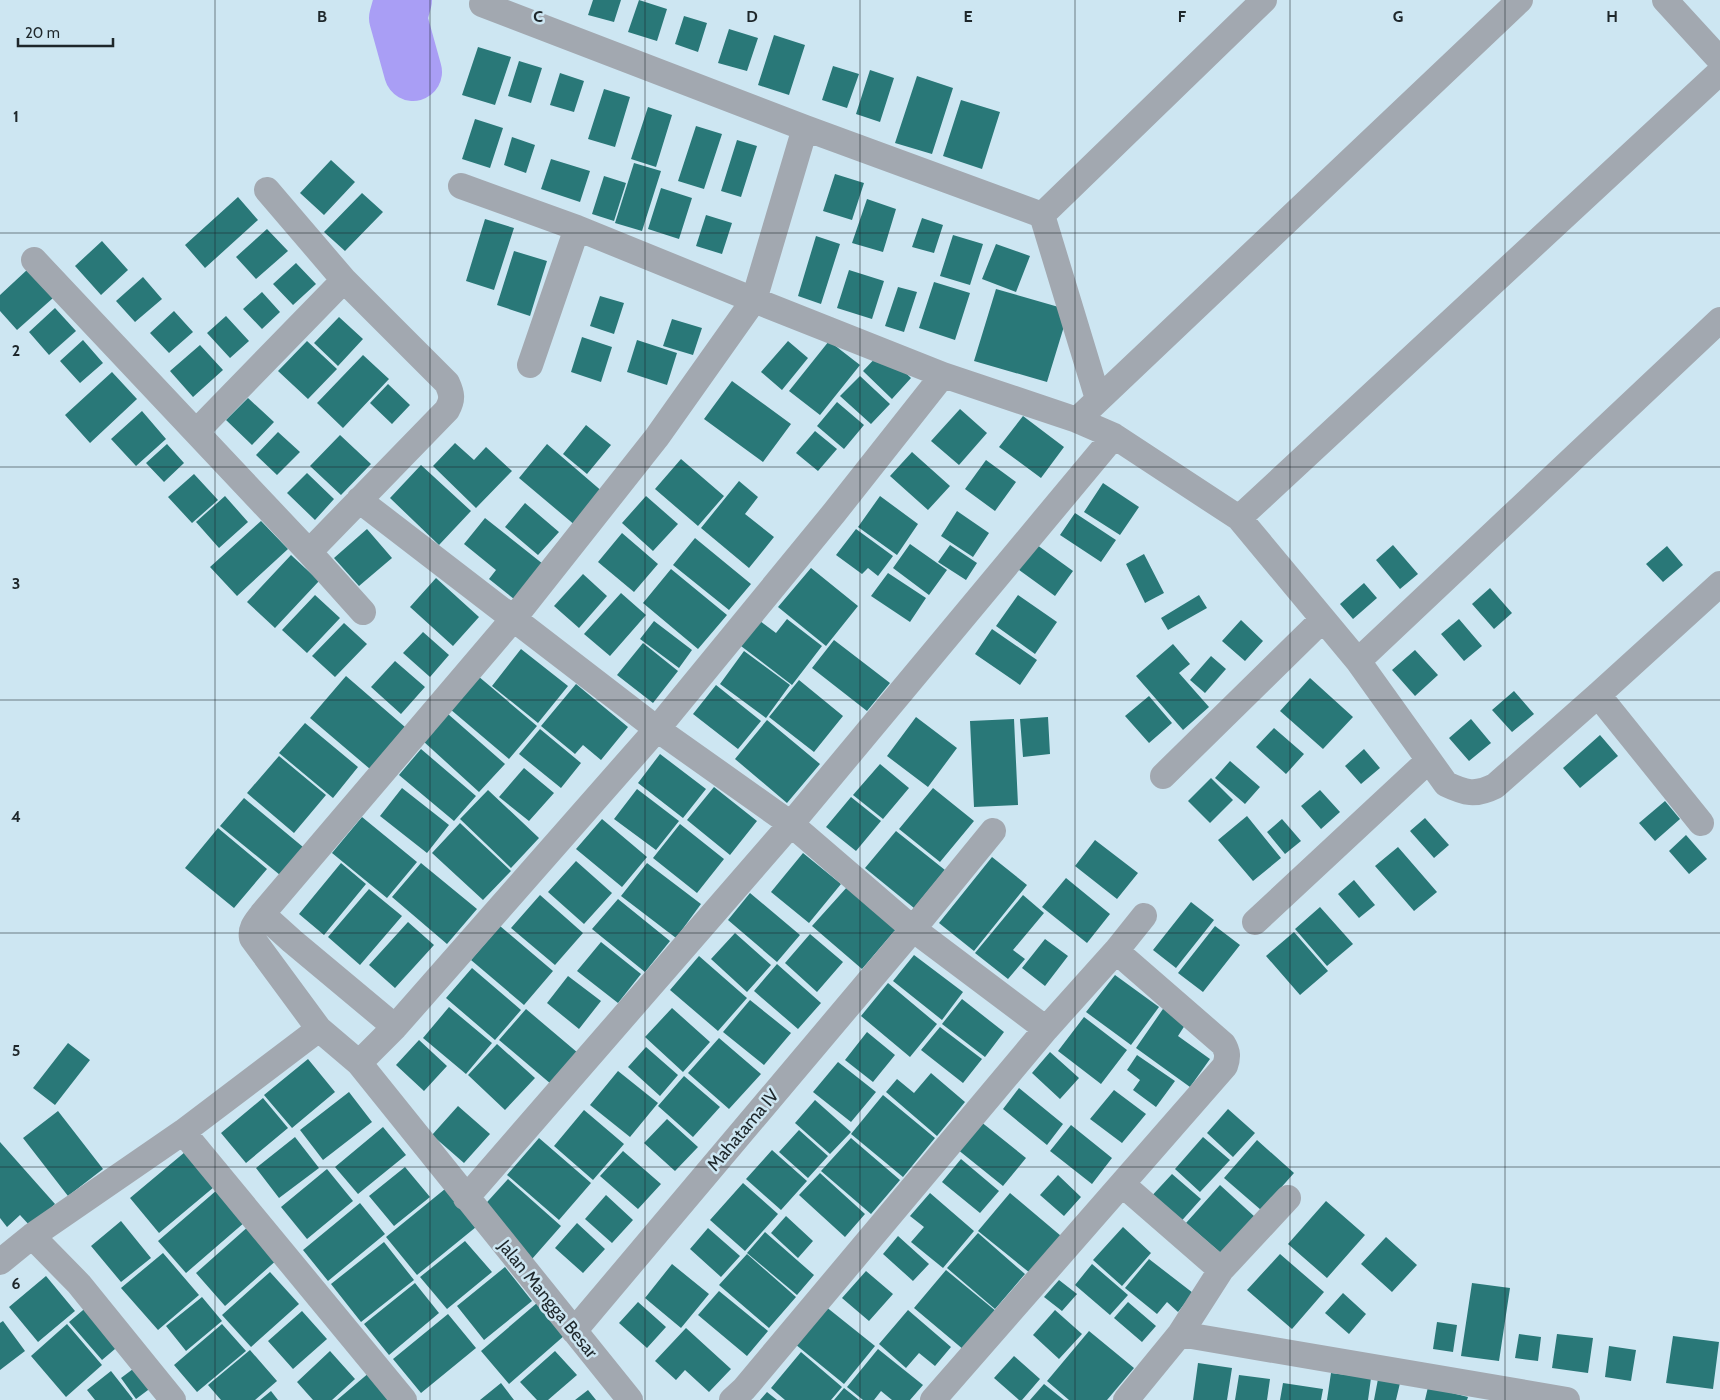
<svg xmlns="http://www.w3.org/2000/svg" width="1720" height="1400" viewBox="0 0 1720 1400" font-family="Cabin,sans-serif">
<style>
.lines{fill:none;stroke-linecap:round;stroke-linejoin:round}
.river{stroke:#a99ef5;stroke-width:58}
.building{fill:#297878}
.street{stroke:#a2a8b0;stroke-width:26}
.grid{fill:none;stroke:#1e272b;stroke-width:1;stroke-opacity:0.55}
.labels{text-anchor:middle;stroke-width:5;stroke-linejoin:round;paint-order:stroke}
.street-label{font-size:18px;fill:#1e272b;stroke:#cde6f2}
.grid-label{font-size:16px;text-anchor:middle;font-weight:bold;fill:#1e272b;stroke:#cde6f2;stroke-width:5;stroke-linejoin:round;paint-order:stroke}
</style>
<rect width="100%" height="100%" fill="#cde6f2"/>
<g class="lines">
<path class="river" d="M403,0L398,18L413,72"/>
</g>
<path class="building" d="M593,0H621L614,22L588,15Z
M639,0L667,9L657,41L628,32Z
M684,16L707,23L698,52L675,44Z
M729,29L758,38L747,71L718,63Z
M774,35L805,45L789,95L758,85Z
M478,47L511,57L495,105L462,95Z
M519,61L542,68L531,103L508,96Z
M833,66L859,74L847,108L822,100Z
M870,70L894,78L880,122L856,114Z
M560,73L584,81L574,112L550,105Z
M917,76L953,88L932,154L895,143Z
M604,89L630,97L615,147L588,139Z
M961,100L1000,112L982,169L943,156Z
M648,107L672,115L656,167L631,159Z
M475,119L503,128L490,168L462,159Z
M696,126L722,134L704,189L678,181Z
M512,137L535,145L526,173L504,165Z
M737,140L757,146L741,197L721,191Z
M551,159L590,171L580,202L541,189Z
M331,160L355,182L324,215L300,193Z
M634,163L661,171L642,231L615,223Z
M835,174L864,183L852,220L823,211Z
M604,176L626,183L614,221L592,214Z
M661,188L692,198L679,239L648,229Z
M362,193L383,212L345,251L324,232Z
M238,197L258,220L205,268L185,245Z
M867,199L896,209L883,252L852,243Z
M706,215L732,223L722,254L696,246Z
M922,218L943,225L934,253L912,247Z
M485,219L514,228L494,290L466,281Z
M267,229L288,251L256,279L236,257Z
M953,235L983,244L970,285L940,276Z
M816,236L840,244L821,304L798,296Z
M102,241L128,270L101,295L75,266Z
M996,244L1030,256L1016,292L982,279Z
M514,251L547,261L530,316L497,305Z
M296,263L316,284L293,305L273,284Z
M28,269L53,298L17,330L0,311V295Z
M849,270L884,281L872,319L837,308Z
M143,277L162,299L135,322L116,301Z
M934,282L970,293L955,340L919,328Z
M898,287L917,292L904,332L885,326Z
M996,289L1069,310L1047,382L974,361Z
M262,292L280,312L262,329L243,309Z
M600,296L624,303L614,334L590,326Z
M55,308L76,331L49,355L29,332Z
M174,311L193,332L169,353L150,333Z
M226,316L249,341L230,358L207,333Z
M339,317L363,339L338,366L314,343Z
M672,319L702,328L693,355L663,346Z
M582,337L612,347L601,382L571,372Z
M83,340L103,363L80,383L60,361Z
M637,340L677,353L667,385L627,372Z
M307,341L337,369L308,399L278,371Z
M788,341L808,358L782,390L761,372Z
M829,341L860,365L820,415L789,391Z
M200,345L223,370L193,397L170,371Z
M882,351L911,378L892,399L863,371Z
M363,355L389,379L343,428L317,403Z
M112,372L137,399L90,443L65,415Z
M860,376L890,404L871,424L840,396Z
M732,381L791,424L763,462L704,419Z
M388,384L410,405L392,424L370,403Z
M248,398L274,422L252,445L226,420Z
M837,402L864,425L844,449L817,426Z
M960,409L987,433L959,465L931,441Z
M142,411L166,439L136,466L111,439Z
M1023,416L1064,447L1041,478L999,447Z
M586,425L611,445L587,474L563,454Z
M815,431L837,449L818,471L796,453Z
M278,432L300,452L277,475L256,455Z
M340,435L371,464L341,495L310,466Z
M455,443L474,460L486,447L512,471L476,508L433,466Z
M167,444L184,463L164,482L146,463Z
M547,444L604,493L576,526L519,478Z
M912,452L950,486L928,510L890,476Z
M681,459L724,496L698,526L655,489Z
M986,460L1016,482L995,511L965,489Z
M421,465L471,511L439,545L390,498Z
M307,473L334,499L315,520L287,493Z
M194,474L218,500L192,523L168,497Z
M739,481L758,497L745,514L774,537L749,568L701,528Z
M1103,483L1139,507L1120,535L1084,512Z
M225,496L248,522L219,548L196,522Z
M646,496L678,524L653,551L622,523Z
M880,496L918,524L897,555L858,527Z
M525,503L559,532L538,555L505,527Z
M957,511L989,533L973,557L941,536Z
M1075,513L1116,540L1101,562L1060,535Z
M485,518L543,564L514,599L489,579L496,570L464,544Z
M261,521L288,549L237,596L210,567Z
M367,529L392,558L359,586L334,558Z
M856,529L893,556L878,576L868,568L862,574L836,555Z
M622,533L658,564L634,592L598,562Z
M695,538L751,584L729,610L673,565Z
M1033,542L1073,571L1055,596L1015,567Z
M910,544L947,570L929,595L893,568Z
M950,545L977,563L966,580L938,562Z
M1393,545L1418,574L1400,589L1376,560Z
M1667,546L1683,565L1663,582L1646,564Z
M1144,554L1164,593L1145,603L1126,564Z
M291,555L319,581L275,628L247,602Z
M811,568L858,606L826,646L778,607Z
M671,569L727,615L698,649L643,603Z
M888,573L926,598L910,622L871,596Z
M583,574L607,596L579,628L554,606Z
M436,578L479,617L453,646L410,607Z
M1364,583L1377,598L1353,619L1340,604Z
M1490,588L1512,613L1494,629L1472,604Z
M621,593L646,615L610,656L584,634Z
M315,595L340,618L307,653L282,630Z
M1018,595L1057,622L1035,654L996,626Z
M1199,595L1207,608L1168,630L1161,618Z
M756,618L776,633L787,619L822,646L792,685L737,643Z
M1459,619L1482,646L1464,661L1441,634Z
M1241,620L1263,641L1245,661L1222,641Z
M654,621L692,650L679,668L640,639Z
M344,623L367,644L335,677L312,656Z
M992,629L1037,660L1020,685L975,654Z
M423,632L449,655L430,677L403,653Z
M834,640L890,683L867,711L812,668Z
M643,643L678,671L653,703L617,675Z
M1173,644L1190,664L1179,673L1209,707L1183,730L1136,676Z
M521,649L568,686L538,723L492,686Z
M1415,650L1438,675L1415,696L1392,670Z
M744,651L790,685L766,718L720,684Z
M1211,656L1226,669L1205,693L1190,680Z
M395,661L425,687L401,714L371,687Z
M346,676L405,727L370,769L310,718Z
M478,676L537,726L509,759L450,709Z
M1310,678L1353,717L1323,749L1280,711Z
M799,680L843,716L814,752L769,717Z
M576,684L628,727L601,760L583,745L575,754L541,726Z
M716,685L761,721L738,749L693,714Z
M1514,691L1534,714L1512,732L1492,710Z
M1149,696L1172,723L1149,743L1125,716Z
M448,714L505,764L479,792L423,741Z
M916,717L957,748L928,787L887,756Z
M1048,717L1050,754L1023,757L1020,719Z
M1014,719L1018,805L974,807L970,721Z
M1471,719L1491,743L1469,761L1449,738Z
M767,720L820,764L787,803L735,759Z
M305,723L358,767L333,798L279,753Z
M1274,728L1304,754L1286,774L1256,747Z
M540,729L581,763L561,788L519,754Z
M1600,735L1618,756L1580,788L1563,768Z
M421,749L476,796L454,821L399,775Z
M1364,749L1380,768L1361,784L1345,766Z
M660,754L706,789L683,818L638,783Z
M279,756L326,795L294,833L247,793Z
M1230,761L1260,787L1245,804L1215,778Z
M880,764L909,788L883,819L853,795Z
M524,768L554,793L529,821L499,797Z
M1211,778L1233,800L1210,823L1188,801Z
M714,787L757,821L730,855L687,820Z
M402,788L449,825L427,853L380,816Z
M933,788L974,821L940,862L899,829Z
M637,789L679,821L656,850L614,819Z
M488,790L539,838L511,868L460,819Z
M1320,790L1340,812L1321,829L1301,806Z
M851,797L881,821L856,851L826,827Z
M244,798L303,847L280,875L220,826Z
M1665,801L1680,819L1655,841L1639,823Z
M1247,816L1281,858L1253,881L1218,840Z
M362,817L417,862L387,898L332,853Z
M1425,818L1449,845L1434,858L1410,831Z
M602,819L647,857L622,887L576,849Z
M1282,819L1301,841L1285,854L1267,832Z
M460,823L511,871L483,900L432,853Z
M680,824L724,859L697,893L653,858Z
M218,828L267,869L234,908L185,868Z
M896,831L945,870L914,908L865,868Z
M1686,835L1707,859L1689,874L1669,851Z
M1095,840L1138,873L1117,899L1075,866Z
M1398,847L1437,892L1414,911L1375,866Z
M803,853L841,884L809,923L771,892Z
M992,857L1027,885L974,951L939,923Z
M576,861L612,893L584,924L548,892Z
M341,863L366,884L324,935L299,914Z
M421,863L477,909L447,944L392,897Z
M647,863L701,904L676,938L621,896Z
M1066,878L1110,914L1087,943L1042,907Z
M1354,880L1375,905L1359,918L1338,894Z
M848,886L897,928L862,969L812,926Z
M369,889L402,916L360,965L328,937Z
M750,893L800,935L777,962L728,920Z
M540,895L583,933L555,965L511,928Z
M1023,895L1044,913L1013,950L1025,959L1008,979L975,953Z
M618,899L670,941L645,972L592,929Z
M1191,902L1214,920L1176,968L1153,950Z
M1320,907L1353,944L1327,966L1295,929Z
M408,922L434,945L395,988L369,965Z
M500,926L553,971L524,1005L471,960Z
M1215,926L1240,945L1203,992L1178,973Z
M1294,932L1328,971L1300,995L1266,956Z
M735,933L771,965L747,992L711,959Z
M810,934L843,962L817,992L785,963Z
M1045,939L1068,956L1045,986L1022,968Z
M601,942L641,974L618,1003L577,971Z
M914,955L963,992L942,1020L893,981Z
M699,956L747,998L718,1031L670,990Z
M777,964L821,1003L798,1029L754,991Z
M472,968L521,1010L495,1040L446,998Z
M1115,975L1159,1007L1131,1045L1086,1012Z
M568,976L601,1001L579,1029L547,1003Z
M888,983L937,1024L910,1057L861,1016Z
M962,999L1004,1032L985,1057L942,1024Z
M750,1000L791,1033L764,1065L723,1032Z
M1165,1006L1187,1022L1178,1036L1210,1059L1190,1087L1136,1048Z
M449,1007L492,1043L466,1074L423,1038Z
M672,1008L710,1042L683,1072L645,1037Z
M526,1009L578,1053L551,1084L499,1040Z
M1084,1017L1127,1050L1101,1084L1058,1051Z
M940,1027L982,1059L963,1083L921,1050Z
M867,1032L895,1055L873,1082L845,1060Z
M719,1038L761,1074L729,1109L688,1073Z
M419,1040L447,1066L424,1091L396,1065Z
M68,1043L90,1060L55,1105L33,1088Z
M497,1044L535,1078L505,1110L468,1075Z
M646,1047L678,1075L660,1096L628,1067Z
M1050,1052L1079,1078L1060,1099L1032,1073Z
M1137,1055L1175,1081L1156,1107L1133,1090L1140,1080L1127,1070Z
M308,1059L335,1092L292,1128L264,1095Z
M838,1062L876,1092L851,1122L813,1092Z
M618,1071L658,1103L630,1137L590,1105Z
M931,1073L965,1102L937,1136L886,1092L897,1079L914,1093Z
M684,1076L720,1107L693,1137L658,1106Z
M1019,1088L1063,1124L1047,1145L1003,1109Z
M1114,1090L1146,1114L1122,1143L1090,1119Z
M349,1092L372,1122L323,1160L300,1130Z
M883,1095L935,1138L903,1177L851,1134Z
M263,1098L288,1128L246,1163L221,1133Z
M815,1100L851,1132L830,1154L795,1123Z
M458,1106L490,1134L464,1163L432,1135Z
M1228,1109L1255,1133L1233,1157L1207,1133Z
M584,1110L624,1144L593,1180L554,1146Z
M58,1111L103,1169L68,1196L23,1138Z
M667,1119L698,1147L675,1171L644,1143Z
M980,1121L1026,1158L1003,1186L957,1149Z
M1071,1125L1112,1158L1092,1184L1050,1151Z
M383,1127L406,1155L358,1194L335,1167Z
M799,1130L828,1156L808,1178L779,1152Z
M295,1137L319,1168L279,1198L256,1168Z
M1203,1137L1230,1160L1200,1192L1175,1169Z
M539,1138L591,1183L559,1220L507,1175Z
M851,1138L900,1180L871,1214L821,1171Z
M1257,1140L1294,1173L1261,1210L1224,1178Z
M0,1142L55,1204L31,1227L20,1215L7,1227L0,1218Z
M772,1150L807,1181L781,1210L746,1179Z
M623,1151L661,1184L638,1209L600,1176Z
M185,1152L214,1187L159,1233L130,1198Z
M961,1159L999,1191L980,1213L942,1182Z
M405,1167L430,1197L394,1226L369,1196Z
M327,1169L353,1201L307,1239L281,1207Z
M820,1173L865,1214L845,1237L799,1195Z
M1172,1174L1201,1199L1177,1226L1148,1200Z
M1058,1175L1081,1197L1064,1216L1040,1195Z
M508,1179L561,1226L532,1259L479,1211Z
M743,1183L778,1214L745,1251L710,1220Z
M1220,1185L1255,1217L1222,1254L1186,1223Z
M445,1189L476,1227L417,1275L386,1237Z
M217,1190L245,1222L186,1273L158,1241Z
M930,1193L974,1231L943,1268L911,1242L924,1227L910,1216Z
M1010,1193L1061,1236L1030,1273L978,1231Z
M606,1195L633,1220L612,1243L585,1219Z
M1326,1201L1365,1235L1327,1278L1288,1244Z
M360,1203L385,1234L328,1281L303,1250Z
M786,1216L813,1241L798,1258L771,1233Z
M121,1221L151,1258L121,1282L91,1246Z
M577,1223L605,1249L583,1273L555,1248Z
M250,1225L279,1258L225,1306L196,1273Z
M1123,1227L1151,1253L1122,1286L1093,1260Z
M708,1228L740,1256L721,1277L690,1249Z
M765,1232L814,1275L797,1295L747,1253Z
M978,1233L1025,1274L995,1309L947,1268Z
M898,1236L929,1264L913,1281L883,1254Z
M1386,1237L1417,1265L1392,1292L1361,1264Z
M465,1241L492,1272L447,1309L420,1277Z
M384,1242L414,1280L361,1322L331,1284Z
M163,1253L199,1295L158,1330L121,1288Z
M747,1254L796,1297L769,1328L719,1285Z
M1280,1254L1324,1292L1292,1329L1247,1290Z
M1149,1259L1193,1293L1178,1312L1167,1302L1157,1314L1125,1288Z
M672,1264L709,1294L681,1328L645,1298Z
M1092,1264L1128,1295L1110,1315L1075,1285Z
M505,1267L532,1301L484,1340L457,1306Z
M946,1270L997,1312L964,1350L914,1308Z
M866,1271L893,1294L869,1321L842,1298Z
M270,1272L299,1304L251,1347L222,1315Z
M46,1276L75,1311L38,1342L9,1307Z
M1059,1280L1077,1294L1062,1311L1044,1297Z
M415,1283L439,1313L389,1355L364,1324Z
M1472,1283L1510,1288L1499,1361L1461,1356Z
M719,1291L768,1331L747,1356L698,1315Z
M1343,1293L1366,1314L1349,1334L1325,1313Z
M202,1297L222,1321L186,1351L166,1326Z
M638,1302L666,1327L647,1348L619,1323Z
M1128,1302L1156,1326L1142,1342L1114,1318Z
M537,1303L565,1335L509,1384L481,1351Z
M89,1305L122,1343L102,1360L69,1322Z
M825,1306L875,1346L844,1384L795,1344Z
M908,1310L951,1347L935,1366L919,1353L906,1368L879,1344Z
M1055,1310L1082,1334L1059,1359L1033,1335Z
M302,1311L327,1339L293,1369L268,1341Z
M448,1314L476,1348L421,1393L393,1359Z
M3,1321L25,1351L0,1370V1323Z
M1437,1322L1457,1325L1453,1352L1433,1349Z
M67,1324L102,1365L66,1397L31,1356Z
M222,1324L246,1351L197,1392L174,1365Z
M686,1328L731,1369L709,1392L685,1370L676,1380L655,1361Z
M1089,1331L1134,1368L1107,1400H1069L1047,1381Z
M1519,1334L1541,1337L1538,1361L1515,1358Z
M1557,1334L1593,1338L1588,1373L1552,1368Z
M1673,1336L1719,1342L1713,1389L1666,1383Z
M1609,1346L1636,1350L1631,1381L1605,1377Z
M878,1349L923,1385L910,1400H892L881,1391L874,1400H863L847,1387Z
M250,1350L277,1381L255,1400H221L208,1385Z
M330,1351L355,1379L332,1400H313L297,1382Z
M555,1351L577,1375L548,1400H537L520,1382Z
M801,1352L842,1387L831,1400H785L771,1388Z
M1014,1356L1040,1379L1022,1400H1019L994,1378Z
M141,1363L156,1384L136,1399L121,1378Z
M1198,1363L1232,1368L1227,1400H1193Z
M111,1371L133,1399L132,1400H95L87,1390Z
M370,1372L395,1400H337Z
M1331,1373L1371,1378L1368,1400H1327Z
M1239,1375L1270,1379L1267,1400H1235Z
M1378,1379L1400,1383L1396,1400H1374Z
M501,1383L514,1400H480Z
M1283,1383L1323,1389L1321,1400H1280Z
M1044,1384L1064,1400H1030Z
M1428,1387L1468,1397L1467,1400H1425Z
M844,1388L859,1400H834Z
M588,1390L596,1400H575Z
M271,1391L278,1400H260Z
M767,1392L777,1400H760Z"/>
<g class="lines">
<path class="street" d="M1665,0L1720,60
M482,4L805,128L1042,215
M461,186L577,228L754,300L943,375L1077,420L1114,436L1239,518L1358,661L1446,784C1465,793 1475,796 1495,786L1598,695L1720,584
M267,190L344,280L447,383C452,394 453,399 447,410L309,552
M34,260L309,552L363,612
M530,365L577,228
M1098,399L1042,215L1264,0
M1077,420L1520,0
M196,432L344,280
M359,500L657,729L791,824L913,929L1046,1029
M1239,518L1720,72
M1358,661L1720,320
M1598,695L1701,823
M1163,776L1323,619
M262,914L292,941L395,1027
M1255,922L1428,761
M359,1063L395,1027L657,729L834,513L943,375
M183,1132L404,1400
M1122,1184L1221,1270L1180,1334L1126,1400
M466,1198L791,824L1114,436
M32,1236L79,1284L173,1400
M0,1262L32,1236L183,1132L319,1029
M1221,1270L1288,1198
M574,1331L913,929L993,831
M1180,1334L1567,1400
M630,1400L359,1063L319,1029L252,938C250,928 256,922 262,914L514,618L657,437L754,300L805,128
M732,1400L744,1389L1046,1029L1116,951L1144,916
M933,1400L1225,1066C1228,1057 1228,1052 1223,1044L1116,951"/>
</g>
<path class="grid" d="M215,0V1400M430,0V1400M645,0V1400M860,0V1400M1075,0V1400M1290,0V1400M1505,0V1400M0,233H1720M0,467H1720M0,700H1720M0,933H1720M0,1167H1720"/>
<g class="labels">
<g class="street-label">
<text transform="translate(743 1130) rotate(-50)" y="6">Mahatama IV</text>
<text transform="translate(548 1299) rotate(51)" y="6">Jalan Mangga Besar</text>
</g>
</g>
<g class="grid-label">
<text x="322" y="22">B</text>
<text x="538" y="22">C</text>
<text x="752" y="22">D</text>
<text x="968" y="22">E</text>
<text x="1182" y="22">F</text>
<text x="1398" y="22">G</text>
<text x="1612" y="22">H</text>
<text x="16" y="122">1</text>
<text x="16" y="356">2</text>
<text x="16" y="589">3</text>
<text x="16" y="822">4</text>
<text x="16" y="1056">5</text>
<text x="16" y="1289">6</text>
</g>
<path d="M18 38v8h95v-8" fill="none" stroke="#1e272b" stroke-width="2.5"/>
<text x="25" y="38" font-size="15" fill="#1e272b" stroke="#cde6f2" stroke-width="4" paint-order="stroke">20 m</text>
</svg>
